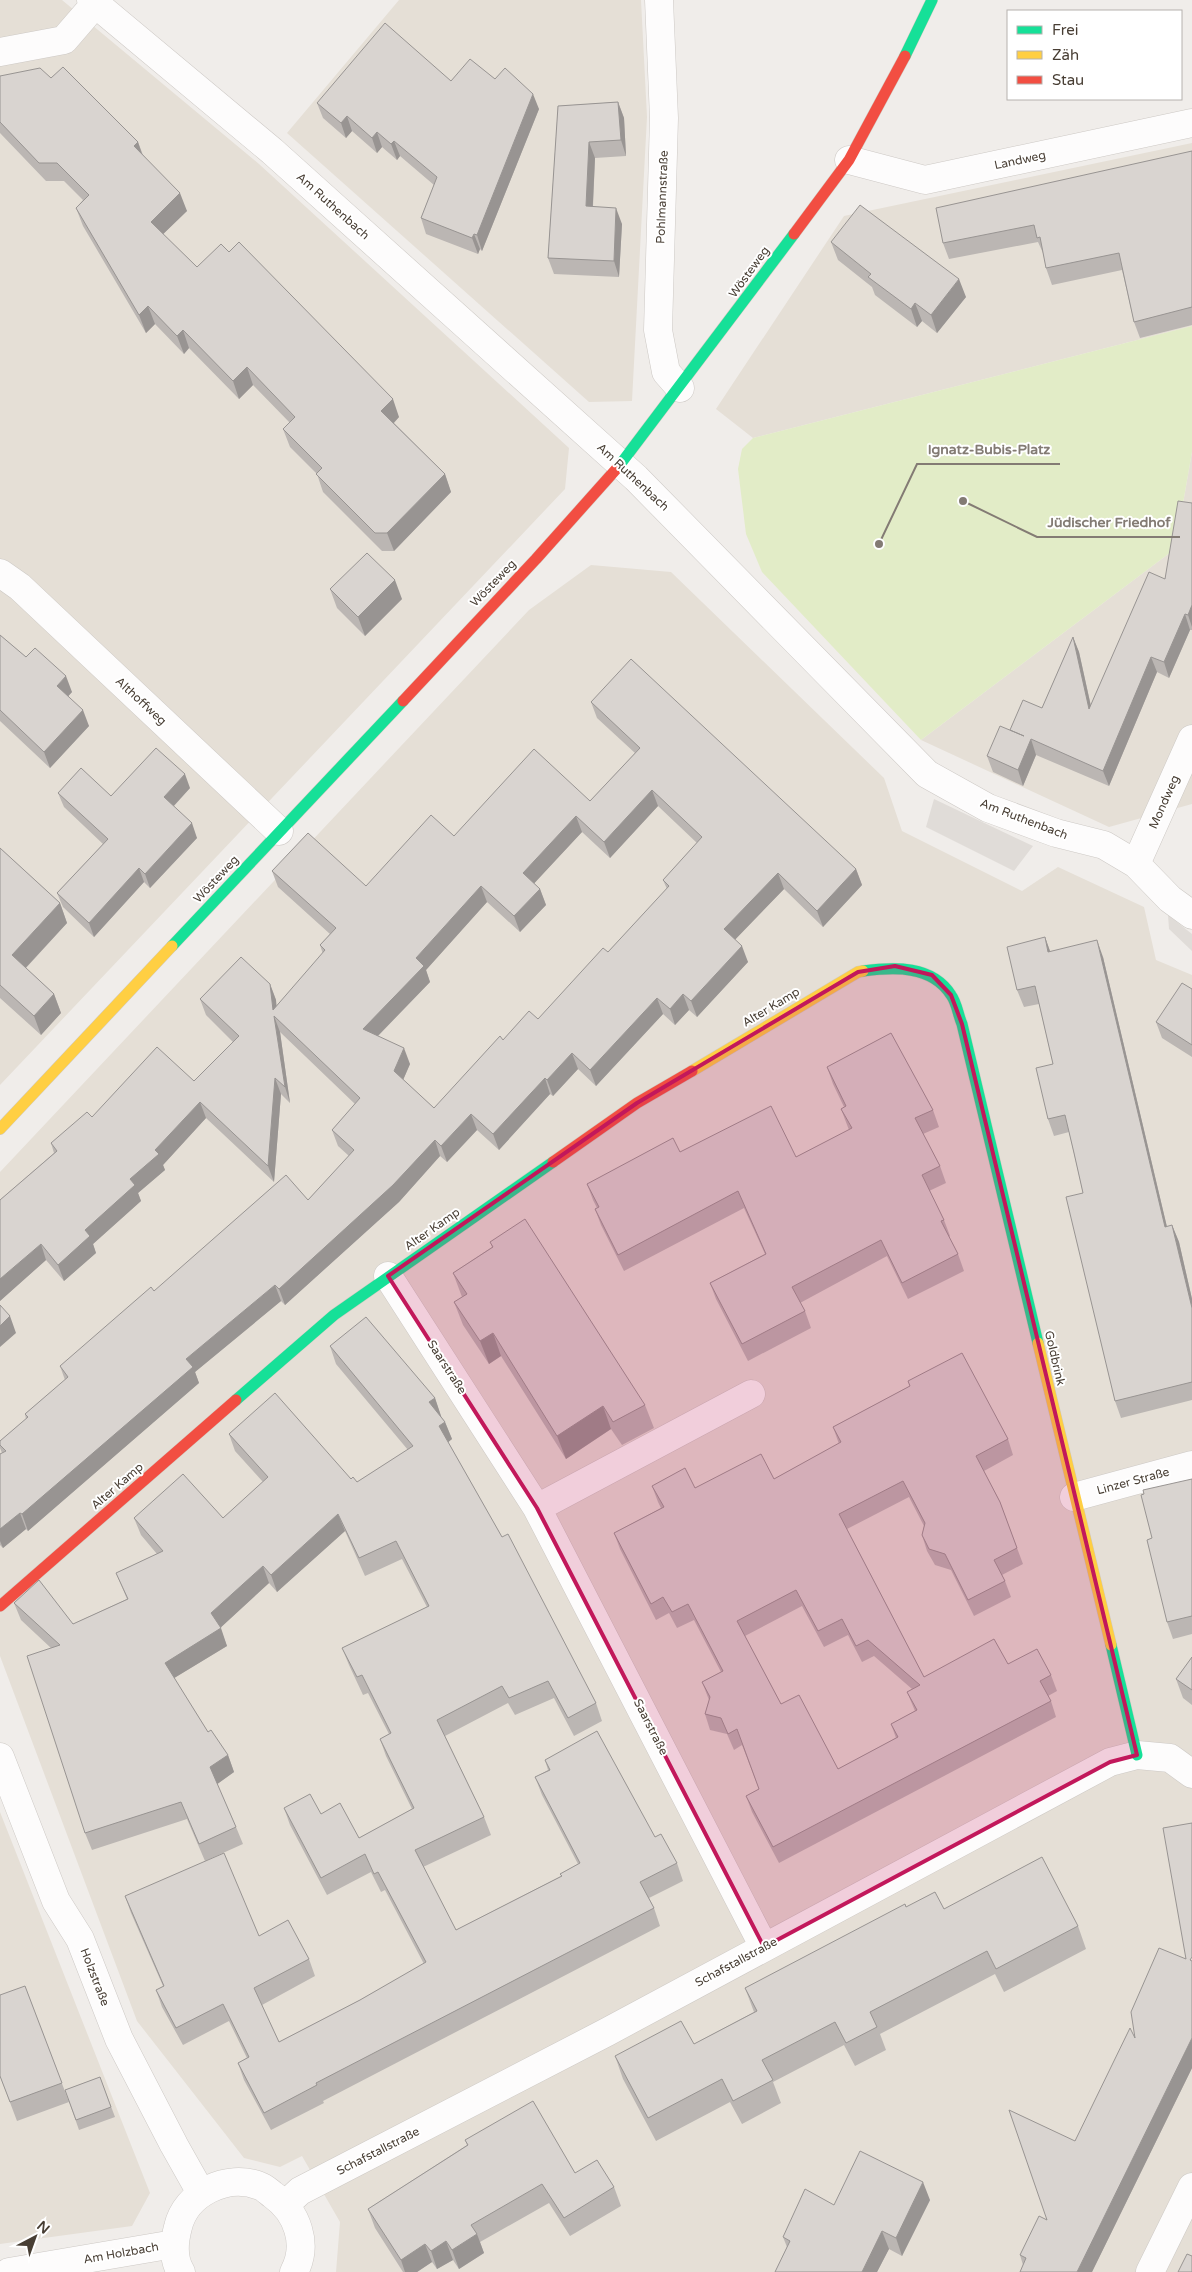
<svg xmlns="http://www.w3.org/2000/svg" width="1192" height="2272" viewBox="0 0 1192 2272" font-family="'Varela Round',sans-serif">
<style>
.residential{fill:#e5dfd6}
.industrial{fill:#e0dcd8}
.green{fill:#e2ecc7}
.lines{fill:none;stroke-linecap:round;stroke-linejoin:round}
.street-casing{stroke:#cdc9c5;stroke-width:29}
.fast-casing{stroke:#d0cac0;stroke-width:12}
.slow-casing{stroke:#d0cac0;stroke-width:12}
.jam-casing{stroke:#d0cac0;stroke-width:12}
.street{stroke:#fdfcfc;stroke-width:28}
.fast{stroke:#16e098;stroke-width:11}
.slow{stroke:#ffcf43;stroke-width:11}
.jam{stroke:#f24e42;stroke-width:11}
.wall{fill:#bbb6b3;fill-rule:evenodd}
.shaded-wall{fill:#989492}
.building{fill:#d9d4d0;stroke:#989492;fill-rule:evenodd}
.marked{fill:#c2185b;fill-opacity:0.2;stroke:#c2185b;stroke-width:4;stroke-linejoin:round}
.labels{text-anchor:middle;stroke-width:4;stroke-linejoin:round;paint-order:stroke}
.street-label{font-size:12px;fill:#483e34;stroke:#fff}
.leader{fill:none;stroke:#837b74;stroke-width:2}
.callout-dot{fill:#837b74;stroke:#fff;stroke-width:2}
.callout-label{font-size:14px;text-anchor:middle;font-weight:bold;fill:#837b74;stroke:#fff;stroke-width:4;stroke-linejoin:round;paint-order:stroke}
</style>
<rect width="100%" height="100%" fill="#f0edea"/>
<path class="residential" d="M0,0H62L259,164L569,448L565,489L0,1085Z
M399,0H641L647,117L632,401L589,402L287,133Z
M1192,143V326L753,438L716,409L844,216Z
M1192,452V804L1109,827L921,740L1175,549Z
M591,565L671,572L884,778L902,831L1022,891L1058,867L1144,907L1156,960L1192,975V2272H336L340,2222L302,2156L280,2167L244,2158L137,2021L0,1656V1172L529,610Z
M0,1812L150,2193L132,2226L0,2244Z"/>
<path class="industrial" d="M934,799L1033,846L1014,871L926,827Z
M1168,915L1192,934V951L1169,929Z"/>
<path class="green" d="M1192,326V452L1175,549L921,740L762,572L746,534L738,469L742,449L753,438Z"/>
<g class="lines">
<defs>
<path id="street" d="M91,0L272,151L636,478L927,774L988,808L1056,833L1104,845L1136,864L1170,899L1192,915
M659,0L664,118L658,330L666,372L680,388
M0,52L64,40L95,4
M849,160L925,180L1192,123
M0,573L20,587L279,831
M1136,864L1192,739
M388,1276L537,1508L764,1947
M1074,1497L1192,1465
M537,1508L751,1394
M0,1757L56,1901L80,1939L119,2039L174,2145L201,2193
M286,2204L300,2191L607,2032L1110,1762L1137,1755L1170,1758L1192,1774
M9,2272L174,2244
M181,2272C172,2258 174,2242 178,2227C186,2193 227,2173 260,2186C264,2187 269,2192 273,2195C297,2212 309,2244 294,2272
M1150,2272L1192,2187"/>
<path id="fast" d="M905,56L932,0
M619,466L794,234
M172,946L403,701
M863,971C894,967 932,965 951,995C957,1003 958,1015 962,1024L1038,1343
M236,1400L334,1315L553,1162
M1111,1645L1137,1755"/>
<path id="slow" d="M692,1071L858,972L863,971
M0,1129L172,946
M1038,1343L1111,1645"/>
<path id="jam" d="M794,234L849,160L905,56
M403,701L536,559L619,466
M553,1162L637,1103L692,1071
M0,1606L236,1400"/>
</defs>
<use href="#street" class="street-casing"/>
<use href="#fast" class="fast-casing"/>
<use href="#slow" class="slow-casing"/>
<use href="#jam" class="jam-casing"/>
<use href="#street" class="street"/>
<use href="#fast" class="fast"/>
<use href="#slow" class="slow"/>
<use href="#jam" class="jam"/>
</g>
<path class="wall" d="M0,76L51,78L138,142L143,155L187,211L163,234L197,267L399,417L394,423L445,474L451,492L394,551H382L323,492L317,474L290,447L283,429L290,423L253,385L239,399L189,348L184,354L155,324L146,333L83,226L76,208L83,200L64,181H46L0,133Z
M495,79L539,109L482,251L480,249L478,254L426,234L421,218L434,185L400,156L397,160L382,147L377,153L352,131L346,138L323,118L317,103L451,81Z
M618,102L624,118L626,156L595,158L593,207L622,224L619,277L554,274L548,258L558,106Z
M1192,151V325L1140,338L1134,322L1122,270L1052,285L1046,268L1043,253L1038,242L949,259L943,243Z
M831,242L966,297L937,333L922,321L917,327L875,295L872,287L838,260Z
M1192,503V630H1190L1169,678L1157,672L1109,786L1036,755L1023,786L993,772L987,756L1010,730L1042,708L1073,637L1079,652L1091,706L1165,579Z
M330,589L402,599L365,636L337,608Z
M0,635L26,657L72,692L68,696L89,726L50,768L0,721Z
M591,702L856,869L862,885L823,927L784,889L735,939L748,962L697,1017L689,1010L675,1025L663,1014L596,1086L578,1069L553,1096L550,1094L499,1150L477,1130L447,1162L440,1156L399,1202L285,1305L281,1301L195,1372L199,1383L28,1531L26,1529L3,1548L0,1545V1454L2,1453L0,1448V1441L26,1419L25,1414L65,1380L60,1366L154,1291L308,1200L349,1156L338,1146L332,1130L355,1104L280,1032L290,1103L281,1094L274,1182L206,1118L163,1165L165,1170L138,1193L141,1201L93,1244L96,1253L64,1281L46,1260L0,1301V1200L54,1153L51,1143L92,1117L194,1081L233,1042L206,1015L200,999L270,984L276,1000V1007L323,954L320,945L330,934L278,887L272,871L366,886L454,836L590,801L635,753L597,718ZM658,806L697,843L663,880L667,889L608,952L538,1019L434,1108L403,1080L410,1064L378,1036L430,982L426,970L487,902L520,932L546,905L540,889L534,883L582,832L610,858Z
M190,788L174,806L197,838L150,888L144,882L94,937L63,907L57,893L103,844L64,807L58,793L111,796Z
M0,848L60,903L67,923L26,968L54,994L61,1013L41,1035L0,998Z
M1045,937L1050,951L1103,957L1167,1227L1172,1225L1179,1242L1192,1299V1400L1121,1418L1115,1401L1083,1193L1069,1132L1054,1136L1048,1119L1053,1064L1039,1004L1024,1007L1017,990Z
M1192,989V1057L1162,1038L1156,1022Z
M827,1067L933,1110L939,1127L923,1134L940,1166L946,1183L929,1191L944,1220L950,1236L949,1237L958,1254L964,1271L908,1299L887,1256L800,1303L805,1311L811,1328L748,1361L716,1299L710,1283L765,1254L744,1208L624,1271L601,1225L595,1209L597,1208L593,1200L587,1184L680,1152L796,1157L849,1130L841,1109L844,1107L833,1084Z
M490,1242L645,1405L654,1428L622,1445L611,1429L566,1459L501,1356L489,1364L463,1325L454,1302L462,1297L453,1273L492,1247Z
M330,1346L435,1398L441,1416L445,1422L452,1439L448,1442L596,1703L602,1721L574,1736L554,1698L515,1715L508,1703L445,1736L484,1817L491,1835L423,1867L456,1930L561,1876L560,1874L578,1864L542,1795L535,1777L548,1770L545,1760L655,1837L677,1863L683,1881L649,1898L654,1908L660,1926L323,2101L324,2103L271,2130L244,2080L238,2063L247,2058L229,2021L183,2045L162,2007L156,1990L163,1986L131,1913L125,1896L259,1936L309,1959L315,1976L262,2005L279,2042L360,2000L424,1964L385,1890L381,1892L371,1872L327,1895L290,1825L284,1808L321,1814L359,1838L412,1809L386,1756L380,1739L389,1734L368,1693L363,1695L349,1665L342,1648L427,1607L402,1559L365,1576L345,1531L277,1592L269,1583L220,1628L227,1646L174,1678L208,1732L228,1755L234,1772L217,1784L236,1827L243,1844L205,1861L187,1819L92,1850L85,1833L51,1648L21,1620L14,1603L73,1624L127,1599L116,1573L157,1554L141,1535L134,1518H223L263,1482L235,1451L229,1434L351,1479L357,1482L408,1450L336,1364Z
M908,1381L1008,1439L1013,1455L984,1471L1000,1502L1023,1564L1002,1575L1005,1581L1011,1597L974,1616L951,1570L935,1565L927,1551L922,1535L924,1526L909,1497L847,1529L924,1677L1008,1664L1051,1675L1057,1691L1048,1696L1051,1701L1056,1717L779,1863L752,1812L746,1796L759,1789L742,1745L734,1750L727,1734L710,1730L705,1714L709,1700L702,1682L721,1672L694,1620L677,1628L669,1613L656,1620L620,1549L614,1533L661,1508L658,1502L652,1486L695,1488L774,1479L839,1444L833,1427L910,1386ZM802,1606L824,1647L848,1635L862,1662L874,1656L912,1689L907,1692L915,1711L891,1724L896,1738L838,1769L781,1704L745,1636Z
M1192,1479V1634L1173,1639L1167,1622L1152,1538Z
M1192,1657V1705L1183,1698L1176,1679Z
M906,1907L944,1909L1078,1926L1086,1949L1004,1992L995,1974L880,2034L886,2050L855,2066L844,2045L773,2082L781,2103L742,2124L730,2102L656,2141L623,2079L615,2056L694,2044L754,2012L745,1988Z
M1186,1959L1192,2068L1092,2272H1020L1023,2265L1020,2255L1047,2220L1075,2141L1135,2038Z
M25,1986L69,2102L17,2121L0,2076Z
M100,2077L115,2117L79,2130L65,2090Z
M465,2140L575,2173L614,2187L621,2206L570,2236L549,2203L480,2242L484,2253L459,2269L453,2260L437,2269L432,2262L417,2272H403L375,2228L368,2209L467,2145Z
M930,2200L902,2256L889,2249L877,2272H775L787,2247L783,2237L834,2205Z"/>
<path class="shaded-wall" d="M533,94L539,109L482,251L477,235Z
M618,102L624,118L626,156L621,140Z
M347,116L352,131L346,138L341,123Z
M377,132L382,147L377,153L372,138Z
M394,141L400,156L397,160L391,144Z
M138,142L144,160L134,146Z
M589,142L595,158L592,222L586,206Z
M180,193L187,211L157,240L151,222Z
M616,208L622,224L619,277L614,261Z
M474,234L480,249L478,254L472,238Z
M959,279L966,297L937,333L931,315Z
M915,303L922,321L917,327L911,309Z
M148,306L155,324L146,333L139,315Z
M183,330L189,348L184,354L177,336Z
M247,367L253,385L239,399L233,381Z
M393,399L399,417L388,429L381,411Z
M445,474L451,492L394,551L387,533Z
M395,580L402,599L365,636L358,617Z
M1192,605V627L1188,615Z
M1185,614L1190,630L1169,678L1164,662Z
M1073,637L1079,652L1095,725L1089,709Z
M1151,657L1157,672L1109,786L1103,771Z
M66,676L72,692L63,702L57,686Z
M83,710L89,726L50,768L44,752Z
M1031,739L1036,755L1023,786L1018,770Z
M185,774L190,788L169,811L164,797Z
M652,790L658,806L610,858L604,842Z
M576,816L582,832L529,889L523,873Z
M192,823L197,838L150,888L145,874Z
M139,868L144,882L94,937L89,923Z
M856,869L862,885L823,927L817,911Z
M778,873L784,889L730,945L724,929Z
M481,886L487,902L426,970L430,982L369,1045L363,1029L416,958Z
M540,889L546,905L520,932L514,916Z
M60,903L67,923L19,975L12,955Z
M1045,937L1051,954L1048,952Z
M1097,940L1103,957L1171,1244L1165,1227Z
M742,946L748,962L697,1017L691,1001Z
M270,984L276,1000L278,1020L273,1010Z
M54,994L61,1013L41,1035L34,1016Z
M683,994L689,1010L675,1025L670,1009Z
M657,998L663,1014L596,1086L590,1070Z
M274,1016L280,1032L290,1103L285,1087Z
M404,1048L410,1064L400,1087L394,1071Z
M572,1053L578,1069L553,1096L547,1080Z
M275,1078L281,1094L274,1182L268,1166Z
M545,1078L550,1094L499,1150L493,1134Z
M200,1102L206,1118L163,1165L165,1170L138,1193L141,1201L93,1244L96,1253L64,1281L58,1265L85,1230L155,1150Z
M471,1114L477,1130L447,1162L441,1146Z
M435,1140L440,1156L399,1202L285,1305L279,1289Z
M1172,1225L1179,1242L1192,1299V1308Z
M41,1244L46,1260L0,1301V1279Z
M275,1285L281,1301L195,1372L199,1383L28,1531L22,1514L186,1359Z
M10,1316L16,1333L0,1347V1326Z
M493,1333L501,1356L489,1364L480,1341Z
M435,1398L441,1416L436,1420L429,1402Z
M603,1406L611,1429L566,1459L557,1436Z
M445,1422L452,1439L446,1444L439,1426Z
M20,1513L26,1529L3,1548L0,1541V1529Z
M338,1514L345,1531L277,1592L271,1575Z
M263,1566L269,1583L218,1630L221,1628L227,1646L171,1680L165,1663L211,1613Z
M228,1755L234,1772L216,1785L210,1767Z
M1192,2038V2068L1092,2272H1077Z
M923,2182L930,2200L902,2256L896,2238Z
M882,2231L889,2249L877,2272H862Z
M477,2234L484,2253L459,2269L452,2250Z
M446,2241L453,2260L437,2269L431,2251Z
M425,2244L432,2262L417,2272H405L401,2260Z"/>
<path class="building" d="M385,23L451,81L470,59L495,79L505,68L533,94L477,235L474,234L472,238L421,218L437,177L394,141L391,144L377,132L372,138L347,116L341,123L317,103Z
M63,67L138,142L134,146L180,193L151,222L197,267L221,244L229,252L239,242L393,399L381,411L445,474L387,533H375L316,474L322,468L283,429L295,417L247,367L233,381L183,330L177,336L148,306L139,315L76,208L89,195L57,163H39L0,122V76L40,68L51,78Z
M618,102L621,140L589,142L586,206L616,208L614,261L548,258L558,106Z
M1192,151V307L1134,322L1119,253L1046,268L1040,237L1037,238L1034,225L943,243L936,208Z
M860,205L959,279L931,315L915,303L911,309L868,277L871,274L831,242Z
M1178,501L1192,503V605L1188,615L1185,614L1164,662L1151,657L1103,771L1031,739L1018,770L987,756L1000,726L1024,736L1010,730L1023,700L1042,708L1073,637L1089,709L1149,572L1165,579Z
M367,553L395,580L358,617L330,589Z
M0,635L26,657L35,648L66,676L57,686L83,710L44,752L0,710Z
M631,659L856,869L817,911L778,873L724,929L742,946L691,1001L683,994L670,1009L657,998L590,1070L572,1053L547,1080L545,1078L493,1134L471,1114L441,1146L435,1140L393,1185L279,1289L275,1285L186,1359L193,1367L22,1514L20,1513L0,1529V1454L6,1451L0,1445V1441L28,1417L25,1414L68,1377L60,1366L151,1287L154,1291L286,1175L308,1200L354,1150L332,1130L360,1098L274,1016L285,1087L275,1078L268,1166L200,1102L155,1150L159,1154L130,1179L135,1185L85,1230L90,1236L58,1265L41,1244L0,1279V1200L57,1151L51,1143L87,1112L92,1117L157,1047L194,1081L239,1036L200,999L241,957L270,984L273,1010L325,950L320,945L336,928L272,871L308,833L366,886L431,815L454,836L534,749L590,801L640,748L591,702ZM652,790L702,837L663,880L669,886L608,952L603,948L538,1019L529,1011L503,1040L500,1036L434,1108L394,1071L404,1048L363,1029L424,966L416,958L481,886L514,916L540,889L523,873L576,816L604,842Z
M156,748L185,774L164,797L192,823L145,874L139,868L89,923L57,893L108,839L58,793L81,768L111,796Z
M0,848L60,903L12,955L54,994L34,1016L0,985Z
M1045,937L1048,952L1097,940L1165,1227L1172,1225L1192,1308V1382L1115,1401L1066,1197L1083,1193L1074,1153L1065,1115L1048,1119L1036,1068L1053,1064L1035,986L1017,990L1007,947Z
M1182,983L1192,989V1045L1156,1022Z
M891,1033L933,1110L915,1118L940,1166L922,1175L944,1220L941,1221L958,1254L902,1283L881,1240L792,1287L805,1311L742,1344L710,1283L766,1254L738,1191L618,1255L595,1209L599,1207L587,1184L673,1138L680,1152L771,1106L796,1157L852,1128L841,1109L846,1106L827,1067Z
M525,1219L645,1405L613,1422L603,1406L557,1436L493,1333L480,1341L454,1302L467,1294L453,1273L493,1247L490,1242Z
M0,1305L10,1316L0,1326Z
M366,1317L435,1398L429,1402L445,1422L439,1426L502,1537L508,1534L596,1703L568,1718L548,1681L509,1698L502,1686L437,1720L484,1817L415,1850L456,1930L562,1876L560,1874L580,1863L535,1777L550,1770L545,1760L597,1731L655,1837L661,1834L677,1863L640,1882L654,1908L316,2083L317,2085L264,2113L238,2063L249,2057L223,2004L176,2028L156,1990L164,1986L125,1896L224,1853L259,1936L288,1920L309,1959L254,1988L279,2042L360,2000L426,1962L378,1872L374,1874L365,1854L321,1878L284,1808L310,1794L321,1814L340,1803L359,1838L414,1808L380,1739L391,1733L362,1675L357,1677L342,1648L429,1606L396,1541L359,1558L338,1514L271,1575L263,1566L211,1613L221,1628L165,1663L208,1732L211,1730L228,1755L210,1767L236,1827L199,1844L181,1802L85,1833L27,1656L60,1645L14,1603L39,1580L73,1624L128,1599L116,1573L163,1551L134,1518L183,1474L223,1518L268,1477L229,1434L275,1393L351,1479L353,1477L357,1482L413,1446L330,1346Z
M962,1353L1008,1439L976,1456L1000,1502L1017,1548L994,1560L1005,1581L968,1600L945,1554L929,1549L922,1535L925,1523L903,1481L839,1514L924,1677L994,1639L1008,1664L1037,1649L1051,1675L1040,1681L1051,1701L773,1847L746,1796L759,1789L737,1729L728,1734L721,1718L705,1714L710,1697L702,1682L723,1671L688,1604L672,1612L663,1597L651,1604L614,1533L664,1507L652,1486L685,1468L695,1488L761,1454L774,1479L841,1442L833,1427L910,1386L908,1381ZM796,1590L818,1631L842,1619L856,1646L868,1640L920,1685L907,1692L917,1710L891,1724L898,1737L838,1769L799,1695L781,1704L737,1621Z
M1192,1479V1616L1167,1622L1147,1540L1152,1538L1141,1495L1144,1494L1143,1490Z
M1192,1657V1690L1176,1679Z
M1192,1823V1957L1190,1960L1192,1961V2038L1077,2272H1020L1026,2258L1020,2255L1039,2216L1047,2220L1009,2110L1075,2141L1130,2028L1135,2038L1131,2012L1159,1948L1186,1959L1163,1828Z
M1042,1857L1078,1926L996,1969L987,1951L870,2012L877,2027L846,2043L835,2022L762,2060L773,2080L733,2101L722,2079L648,2118L615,2056L681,2021L694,2044L757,2011L745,1988L905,1904L906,1907L935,1892L944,1909Z
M25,1986L62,2083L10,2102L0,2076V1995Z
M100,2077L111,2107L76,2120L65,2090Z
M533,2101L575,2173L597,2160L614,2187L564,2218L542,2184L471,2225L477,2234L452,2250L446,2241L431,2251L425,2244L401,2260L368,2209L468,2145L465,2140Z
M860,2151L923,2182L896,2238L882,2231L862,2272H775L790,2241L783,2237L805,2189L834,2205Z
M1187,2254L1192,2256V2272H1178Z"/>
<path class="marked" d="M895,966L932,975L951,995L962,1024L1137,1755L1110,1762L764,1947L537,1508L388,1276L637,1103L858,972Z"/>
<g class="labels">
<g class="street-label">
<text transform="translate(1020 160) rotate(-12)" y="4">Landweg</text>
<text transform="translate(662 197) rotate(-88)" y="4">Pohlmannstraße</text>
<text transform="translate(333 206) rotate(42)" y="4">Am Ruthenbach</text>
<text transform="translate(749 272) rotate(-54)" y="4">Wösteweg</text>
<text transform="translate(633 477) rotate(43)" y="4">Am Ruthenbach</text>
<text transform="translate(493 583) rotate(-46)" y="4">Wösteweg</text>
<text transform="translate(141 701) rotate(43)" y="4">Althoffweg</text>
<text transform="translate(1164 802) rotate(-66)" y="4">Mondweg</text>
<text transform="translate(1024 819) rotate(21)" y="4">Am Ruthenbach</text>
<text transform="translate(216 879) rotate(-47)" y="4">Wösteweg</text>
<text transform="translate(771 1007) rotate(-31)" y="4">Alter Kamp</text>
<text transform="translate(432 1229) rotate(-35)" y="4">Alter Kamp</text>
<text transform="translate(1055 1358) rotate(77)" y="4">Goldbrink</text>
<text transform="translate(447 1367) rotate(57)" y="4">Saarstraße</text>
<text transform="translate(1133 1481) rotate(-15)" y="4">Linzer Straße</text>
<text transform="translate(117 1486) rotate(-41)" y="4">Alter Kamp</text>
<text transform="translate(651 1727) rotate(63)" y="4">Saarstraße</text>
<text transform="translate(736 1962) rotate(-28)" y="4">Schafstallstraße</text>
<text transform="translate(95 1977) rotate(69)" y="4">Holzstraße</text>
<text transform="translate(378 2151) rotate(-27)" y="4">Schafstallstraße</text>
<text transform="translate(121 2253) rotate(-10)" y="4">Am Holzbach</text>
</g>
</g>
<path class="leader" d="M879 544L917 464H1060M963 501L1037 537H1180"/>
<g class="callout-dot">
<circle cx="879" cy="544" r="5"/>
<circle cx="963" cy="501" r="5"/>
</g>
<g class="callout-label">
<text x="989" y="454">Ignatz-Bubis-Platz</text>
<text x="1109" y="527">Jüdischer Friedhof</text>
</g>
<rect x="1007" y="10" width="175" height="90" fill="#ffffff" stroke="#b6b2ae"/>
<rect x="1017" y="26" width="25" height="8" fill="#16e098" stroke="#b6b2ae"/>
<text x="1052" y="35" font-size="15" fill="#483e34">Frei</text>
<rect x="1017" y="51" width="25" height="8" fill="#ffcf43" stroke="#b6b2ae"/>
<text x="1052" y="60" font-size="15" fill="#483e34">Zäh</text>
<rect x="1017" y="76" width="25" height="8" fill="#f24e42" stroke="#b6b2ae"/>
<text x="1052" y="85" font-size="15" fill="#483e34">Stau</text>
<g transform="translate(35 2237) rotate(41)" stroke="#ffffff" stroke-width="4" paint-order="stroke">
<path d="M0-4L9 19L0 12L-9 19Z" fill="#483e34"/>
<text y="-8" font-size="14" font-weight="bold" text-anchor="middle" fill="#483e34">N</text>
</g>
</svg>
